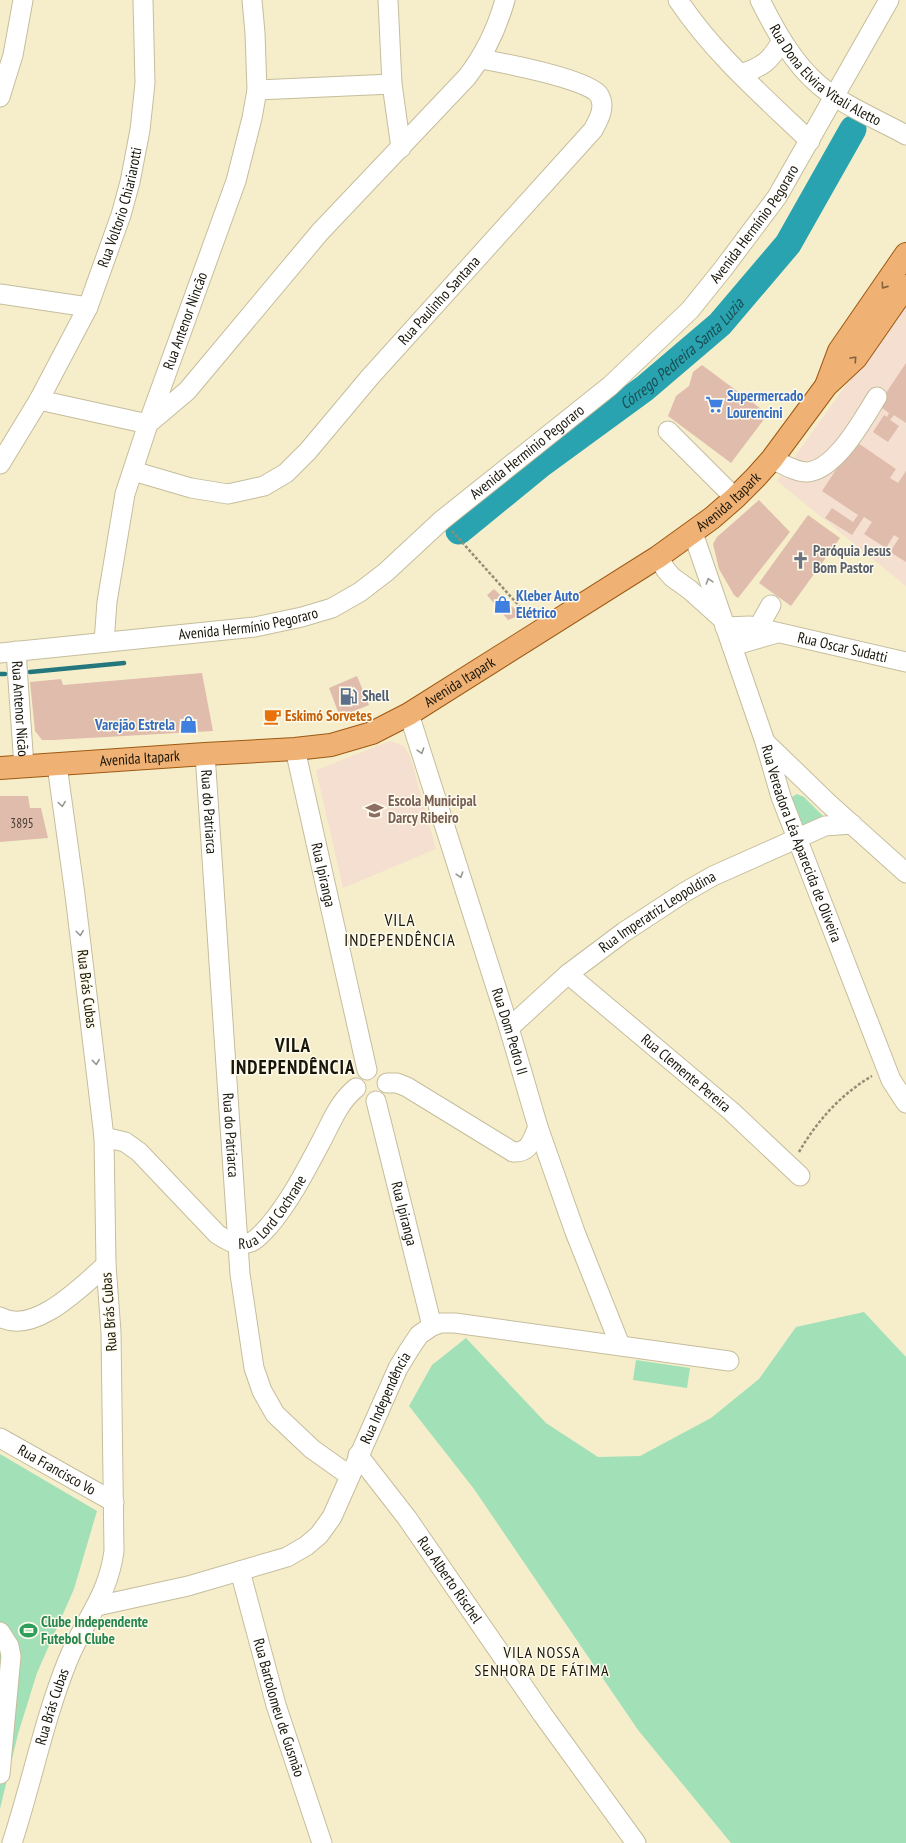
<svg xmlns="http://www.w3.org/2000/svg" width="906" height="1843" viewBox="0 0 906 1843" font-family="'PT Sans Narrow',sans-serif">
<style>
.education{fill:#f4dfd1}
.green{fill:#a2e0b8}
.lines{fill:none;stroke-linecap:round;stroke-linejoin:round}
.stream{stroke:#24787d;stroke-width:4.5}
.river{stroke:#29a3af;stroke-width:27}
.building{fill:#e0bcac}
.minor-casing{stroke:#c5bd9c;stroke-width:21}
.major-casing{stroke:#9d5912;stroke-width:24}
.path{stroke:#938d74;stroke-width:2.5;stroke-dasharray:3 2;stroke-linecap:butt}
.minor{stroke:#fff;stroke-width:19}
.major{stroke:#efb174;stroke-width:22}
.oneway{stroke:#84633e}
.oneway2{stroke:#979690}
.labels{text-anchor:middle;stroke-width:3;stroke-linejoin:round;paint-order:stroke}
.number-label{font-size:13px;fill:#4a3f32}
.street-label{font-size:15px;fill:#181509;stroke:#fefbed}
.shop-label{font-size:15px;font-weight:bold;fill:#366cbe;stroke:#fefbed;text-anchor:start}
.worship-label{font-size:15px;font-weight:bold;fill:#5b616d;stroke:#fefbed;text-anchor:start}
.service-label{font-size:15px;font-weight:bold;fill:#4e5e75;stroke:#fefbed;text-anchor:start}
.food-label{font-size:15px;font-weight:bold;fill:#c56008;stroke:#fefbed;text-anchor:start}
.education-label{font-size:15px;font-weight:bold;fill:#785e54;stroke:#fefbed;text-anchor:start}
.leisure-label{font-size:15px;font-weight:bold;fill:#27864d;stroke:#fefbed;text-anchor:start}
.water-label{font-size:16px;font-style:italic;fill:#1a4c51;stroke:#fefbed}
.neighbourhood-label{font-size:16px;letter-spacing:1px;fill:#181509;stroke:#fefbed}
.quarter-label{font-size:17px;letter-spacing:1px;fill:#181509;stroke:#fefbed}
.district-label{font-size:19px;font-weight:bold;letter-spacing:1px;fill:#181509;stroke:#fefbed}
</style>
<rect width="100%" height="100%" fill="#f6eecb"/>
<path class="education" d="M906,302V586L777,481Z
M390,741L404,746L410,756L436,849L343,888L316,770Z"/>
<path class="green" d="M797,794L804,797L825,818L801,831L790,798Z
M864,1312L906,1357V1843H731L638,1730L474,1489L409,1406L432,1365L466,1338L546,1423L598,1457L640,1456L711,1418L759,1379L796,1327Z
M636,1360L690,1368L687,1388L633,1380Z
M0,1454L97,1511L74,1589L37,1673L18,1734L0,1809Z"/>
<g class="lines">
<path class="stream" d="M30,672L124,663
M0,674H5"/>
<path class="river" id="s1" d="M459,531L541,464L645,388L720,324L788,244L853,129"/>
</g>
<path class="building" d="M906,363V423L894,415L890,420L899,426L888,442L873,432L884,415L887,417L889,413L878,405Z
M702,365L768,414L731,463L668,416L676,396L689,386L693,372Z
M855,441L896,469L890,478L898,483L906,471V562L890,552L899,538L894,535L886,548L864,534L872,522L864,517L852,535L825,518L832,508L853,522L858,515L822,491Z
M759,500L790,532L738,598L734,595L719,569L713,544L717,537Z
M808,515L840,538L791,606L759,583Z
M494,589L521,615L508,620L487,595Z
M202,673L213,731L53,740H42L35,731L30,682L61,679L63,685Z
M357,676L369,705L340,717L329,688Z
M0,796H28L30,808H41L48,838L0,842Z"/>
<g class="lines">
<defs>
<g id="minor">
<path d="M388,0L392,84L401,148"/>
<path d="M678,0C714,54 764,97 810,141"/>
<path id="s2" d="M760,0C775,30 793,63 819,85C844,106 877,119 906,135"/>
<path d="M741,74C762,67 771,61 782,40"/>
<path d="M257,90L392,84"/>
<path d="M0,97L13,55L23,0"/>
<path d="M0,294L88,307"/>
<path d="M39,400L148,424"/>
<path d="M149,423L187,391L320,232L467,77C485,54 497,28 505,0"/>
<path d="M668,431L735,498"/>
<path d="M772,459C783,464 795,472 807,472C836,470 863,419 877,397"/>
<path id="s3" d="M0,464L39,400L88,307L121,215L130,182L140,130L145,83L143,0"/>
<path id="s4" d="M133,471L191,488L228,494L264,486L286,473L308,451L370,377L593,130C599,119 606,107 599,95C589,79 503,63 481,59"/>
<path id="s5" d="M693,533L765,742L781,797L891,1080L906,1103"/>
<path d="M658,557L666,570L672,577L690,590L720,617"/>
<path id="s6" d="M725,627L750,626L906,662"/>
<path d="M758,628L771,605"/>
<path id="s7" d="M104,642L107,602L125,494L148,424L236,181L252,118L257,90L255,33L252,0"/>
<path d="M732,646L777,633"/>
<path id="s8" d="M16,651L24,767"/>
<path id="s9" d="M0,653L255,627L302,617L332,608L360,592L386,572L442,520L610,386L690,310L723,269L777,197L889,0"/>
<path id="s10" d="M409,714L509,1028L538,1127L575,1232L620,1345"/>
<path d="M766,743L828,803L906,873"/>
<path id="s11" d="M295,749L367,1070"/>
<path id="s12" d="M205,754L240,1274L254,1368L262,1391L275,1414L312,1449L350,1476"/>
<path id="s13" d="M568,974L731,1111L800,1176"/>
<path id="s14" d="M509,1028L568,974L624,932L685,892L713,876L825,826L852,824"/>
<path d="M387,1083H397L407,1087L513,1152C530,1153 532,1140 538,1127"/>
<path id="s15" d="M376,1101L432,1326"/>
<path id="s16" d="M104,1137L125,1142L139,1152L217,1234C228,1241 237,1247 251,1242C258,1239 263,1232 269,1226C291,1200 307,1168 323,1138C332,1120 340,1101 356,1088"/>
<path d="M0,1317C34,1336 82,1286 106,1265"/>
<path id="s17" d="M0,1438L114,1502"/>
<path id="s18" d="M358,1455L407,1518L543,1715L636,1843"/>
<path id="s19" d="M240,1571L276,1705L322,1843"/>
<path id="s20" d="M97,1606L188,1586L287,1557L306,1546L319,1535L332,1517L398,1368L409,1350L419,1335L432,1326L441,1323H455L729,1361"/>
<path d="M0,1632L9,1646L11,1656L0,1774"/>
<path id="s21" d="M12,1843C32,1782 44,1719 68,1660C84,1620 108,1597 114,1551L111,1332L106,1265L104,1137L75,895L57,765"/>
</g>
<g id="major">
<path d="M827,383L839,351L906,254"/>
<path id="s22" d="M0,768L205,754L295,749L331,745L372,733L409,714L658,557L712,518L735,498L756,477L772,459L826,386L856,358L906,286"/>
</g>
</defs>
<use href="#minor" class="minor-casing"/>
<use href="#major" class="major-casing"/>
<path class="path" d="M452,531L529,617
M799,1152C817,1121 841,1094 872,1076"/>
<use href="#minor" class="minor"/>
<use href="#major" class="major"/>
</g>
<defs><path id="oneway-chevron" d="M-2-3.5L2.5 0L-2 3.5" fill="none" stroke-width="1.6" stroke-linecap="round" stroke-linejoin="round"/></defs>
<g class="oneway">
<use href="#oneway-chevron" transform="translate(884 286) rotate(125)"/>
<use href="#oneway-chevron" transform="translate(854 359) rotate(-47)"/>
</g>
<g class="oneway2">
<use href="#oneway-chevron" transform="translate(709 581) rotate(-108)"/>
<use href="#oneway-chevron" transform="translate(421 751) rotate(72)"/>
<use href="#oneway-chevron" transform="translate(62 804) rotate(82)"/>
<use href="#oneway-chevron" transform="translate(460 875) rotate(72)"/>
<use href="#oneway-chevron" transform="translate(80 933) rotate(83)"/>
<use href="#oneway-chevron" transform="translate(96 1062) rotate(84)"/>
</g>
<defs>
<symbol id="supermarket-bare" viewBox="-9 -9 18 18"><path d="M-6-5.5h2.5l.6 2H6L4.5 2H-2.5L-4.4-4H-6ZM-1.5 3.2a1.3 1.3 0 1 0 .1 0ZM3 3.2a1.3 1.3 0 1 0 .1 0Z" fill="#3f7fe0" stroke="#fefbed" stroke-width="2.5" paint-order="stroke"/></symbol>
<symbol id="church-bare" viewBox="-9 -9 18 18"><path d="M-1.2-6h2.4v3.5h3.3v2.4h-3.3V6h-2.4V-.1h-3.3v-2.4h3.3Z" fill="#6b7280" stroke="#fefbed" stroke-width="2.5" paint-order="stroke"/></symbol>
<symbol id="shop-bare" viewBox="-9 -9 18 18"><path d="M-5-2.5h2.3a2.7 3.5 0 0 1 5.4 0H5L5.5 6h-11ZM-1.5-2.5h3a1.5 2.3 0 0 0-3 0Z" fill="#3f7fe0" stroke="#fefbed" stroke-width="2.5" paint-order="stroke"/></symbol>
<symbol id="fuel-bare" viewBox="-9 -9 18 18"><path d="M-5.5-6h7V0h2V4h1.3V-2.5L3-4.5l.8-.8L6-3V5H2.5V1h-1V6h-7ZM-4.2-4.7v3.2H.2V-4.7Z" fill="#5c6f8a" stroke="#fefbed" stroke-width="2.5" paint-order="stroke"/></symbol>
<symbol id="cafe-bare" viewBox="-9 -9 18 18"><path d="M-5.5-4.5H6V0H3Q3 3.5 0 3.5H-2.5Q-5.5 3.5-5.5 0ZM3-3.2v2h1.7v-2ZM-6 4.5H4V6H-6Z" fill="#e8710a" stroke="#fefbed" stroke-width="2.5" paint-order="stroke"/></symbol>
<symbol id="school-bare" viewBox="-9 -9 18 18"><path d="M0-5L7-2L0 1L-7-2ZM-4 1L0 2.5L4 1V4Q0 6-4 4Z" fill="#8d6e63" stroke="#fefbed" stroke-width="2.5" paint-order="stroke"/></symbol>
<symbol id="stadium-bare" viewBox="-9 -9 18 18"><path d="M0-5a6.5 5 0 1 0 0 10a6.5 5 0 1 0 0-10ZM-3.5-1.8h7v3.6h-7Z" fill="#2e9e5b" stroke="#fefbed" stroke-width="2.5" paint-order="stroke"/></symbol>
</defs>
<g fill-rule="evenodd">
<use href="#supermarket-bare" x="702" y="392" width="25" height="25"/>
<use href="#church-bare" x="788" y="548" width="25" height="25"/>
<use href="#shop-bare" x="490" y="592" width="25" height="25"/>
<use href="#fuel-bare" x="336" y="684" width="25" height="25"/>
<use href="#cafe-bare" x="260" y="704" width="25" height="25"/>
<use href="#shop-bare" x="176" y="712" width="25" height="25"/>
<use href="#school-bare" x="362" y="798" width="25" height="25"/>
<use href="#stadium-bare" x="16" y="1618" width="25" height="25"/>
</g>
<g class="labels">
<g class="number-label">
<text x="22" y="828">3895</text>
</g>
<g class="street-label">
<text dy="5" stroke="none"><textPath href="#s2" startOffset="102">Rua Dona Elvira Vitali Aletto</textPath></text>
<text dy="5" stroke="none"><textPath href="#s3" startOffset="285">Rua Voltorio Chiariarotti</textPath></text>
<text dy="5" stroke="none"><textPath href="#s9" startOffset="910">Avenida Hermínio Pegoraro</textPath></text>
<text dy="5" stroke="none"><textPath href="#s4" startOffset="391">Rua Paulinho Santana</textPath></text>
<text dy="5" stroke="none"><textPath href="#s7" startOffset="333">Rua Antenor Nincão</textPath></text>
<text dy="5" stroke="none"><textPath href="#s9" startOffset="586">Avenida Hermínio Pegoraro</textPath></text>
<text dy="5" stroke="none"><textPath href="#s22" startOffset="800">Avenida Itapark</textPath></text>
<text dy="5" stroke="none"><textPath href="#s9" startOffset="250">Avenida Hermínio Pegoraro</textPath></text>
<text dy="5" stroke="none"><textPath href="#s6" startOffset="120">Rua Oscar Sudatti</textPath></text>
<text dy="5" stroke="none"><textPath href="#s22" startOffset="476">Avenida Itapark</textPath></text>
<text dy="5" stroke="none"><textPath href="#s8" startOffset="58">Rua Antenor Nicão</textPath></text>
<text dy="5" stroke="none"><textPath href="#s22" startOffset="140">Avenida Itapark</textPath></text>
<text dy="5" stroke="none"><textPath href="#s12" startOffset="58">Rua do Patriarca</textPath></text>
<text dy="5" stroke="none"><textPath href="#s5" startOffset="329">Rua Vereadora Léa Aparecida de Oliveira</textPath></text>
<text dy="5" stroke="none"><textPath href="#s11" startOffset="129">Rua Ipiranga</textPath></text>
<text dy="5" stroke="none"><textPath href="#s14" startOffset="189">Rua Imperatriz Leopoldina</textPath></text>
<text transform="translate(87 989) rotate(83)" y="5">Rua Brás Cubas</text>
<text dy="5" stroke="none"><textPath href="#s10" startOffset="333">Rua Dom Pedro II</textPath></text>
<text dy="5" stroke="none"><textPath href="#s13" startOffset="154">Rua Clemente Pereira</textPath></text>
<text dy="5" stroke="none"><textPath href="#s12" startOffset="382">Rua do Patriarca</textPath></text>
<text dy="5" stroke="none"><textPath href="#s16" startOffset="224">Rua Lord Cochrane</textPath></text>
<text dy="5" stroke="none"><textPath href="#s15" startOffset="116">Rua Ipiranga</textPath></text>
<text transform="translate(109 1312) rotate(-94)" y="5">Rua Brás Cubas</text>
<text dy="5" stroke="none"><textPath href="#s20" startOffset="388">Rua Independência</textPath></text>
<text dy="5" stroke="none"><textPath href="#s17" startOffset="65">Rua Francisco Vo</textPath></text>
<text dy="5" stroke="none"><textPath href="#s18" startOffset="155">Rua Alberto Rischel</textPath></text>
<text dy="5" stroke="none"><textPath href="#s21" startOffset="142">Rua Brás Cubas</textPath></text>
<text dy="5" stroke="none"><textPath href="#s19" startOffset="142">Rua Bartolomeu de Gusmão</textPath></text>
</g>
<g class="shop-label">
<text x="727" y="401">Supermercado<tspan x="727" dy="17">Lourencini</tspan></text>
<text x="516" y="601">Kleber Auto<tspan x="516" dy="17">Elétrico</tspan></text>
<text x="175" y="730" text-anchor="end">Varejão Estrela</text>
</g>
<g class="worship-label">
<text x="813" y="556">Paróquia Jesus<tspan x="813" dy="17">Bom Pastor</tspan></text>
</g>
<g class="service-label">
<text x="362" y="701">Shell</text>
</g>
<g class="food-label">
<text x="285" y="721">Eskimó Sorvetes</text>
</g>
<g class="education-label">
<text x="388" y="806">Escola Municipal<tspan x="388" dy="17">Darcy Ribeiro</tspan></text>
</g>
<g class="leisure-label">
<text x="41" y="1627">Clube Independente<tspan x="41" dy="17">Futebol Clube</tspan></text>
</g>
<g class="water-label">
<text dy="6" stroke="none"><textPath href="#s1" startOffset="285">Córrego Pedreira Santa Luzia</textPath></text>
</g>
<g class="neighbourhood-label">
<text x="542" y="1658">VILA NOSSA<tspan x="542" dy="18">SENHORA DE FÁTIMA</tspan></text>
</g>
<g class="quarter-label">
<text x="400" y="926">VILA<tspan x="400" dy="20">INDEPENDÊNCIA</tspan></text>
</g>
<g class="district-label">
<text x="293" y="1052">VILA<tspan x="293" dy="22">INDEPENDÊNCIA</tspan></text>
</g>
</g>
</svg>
